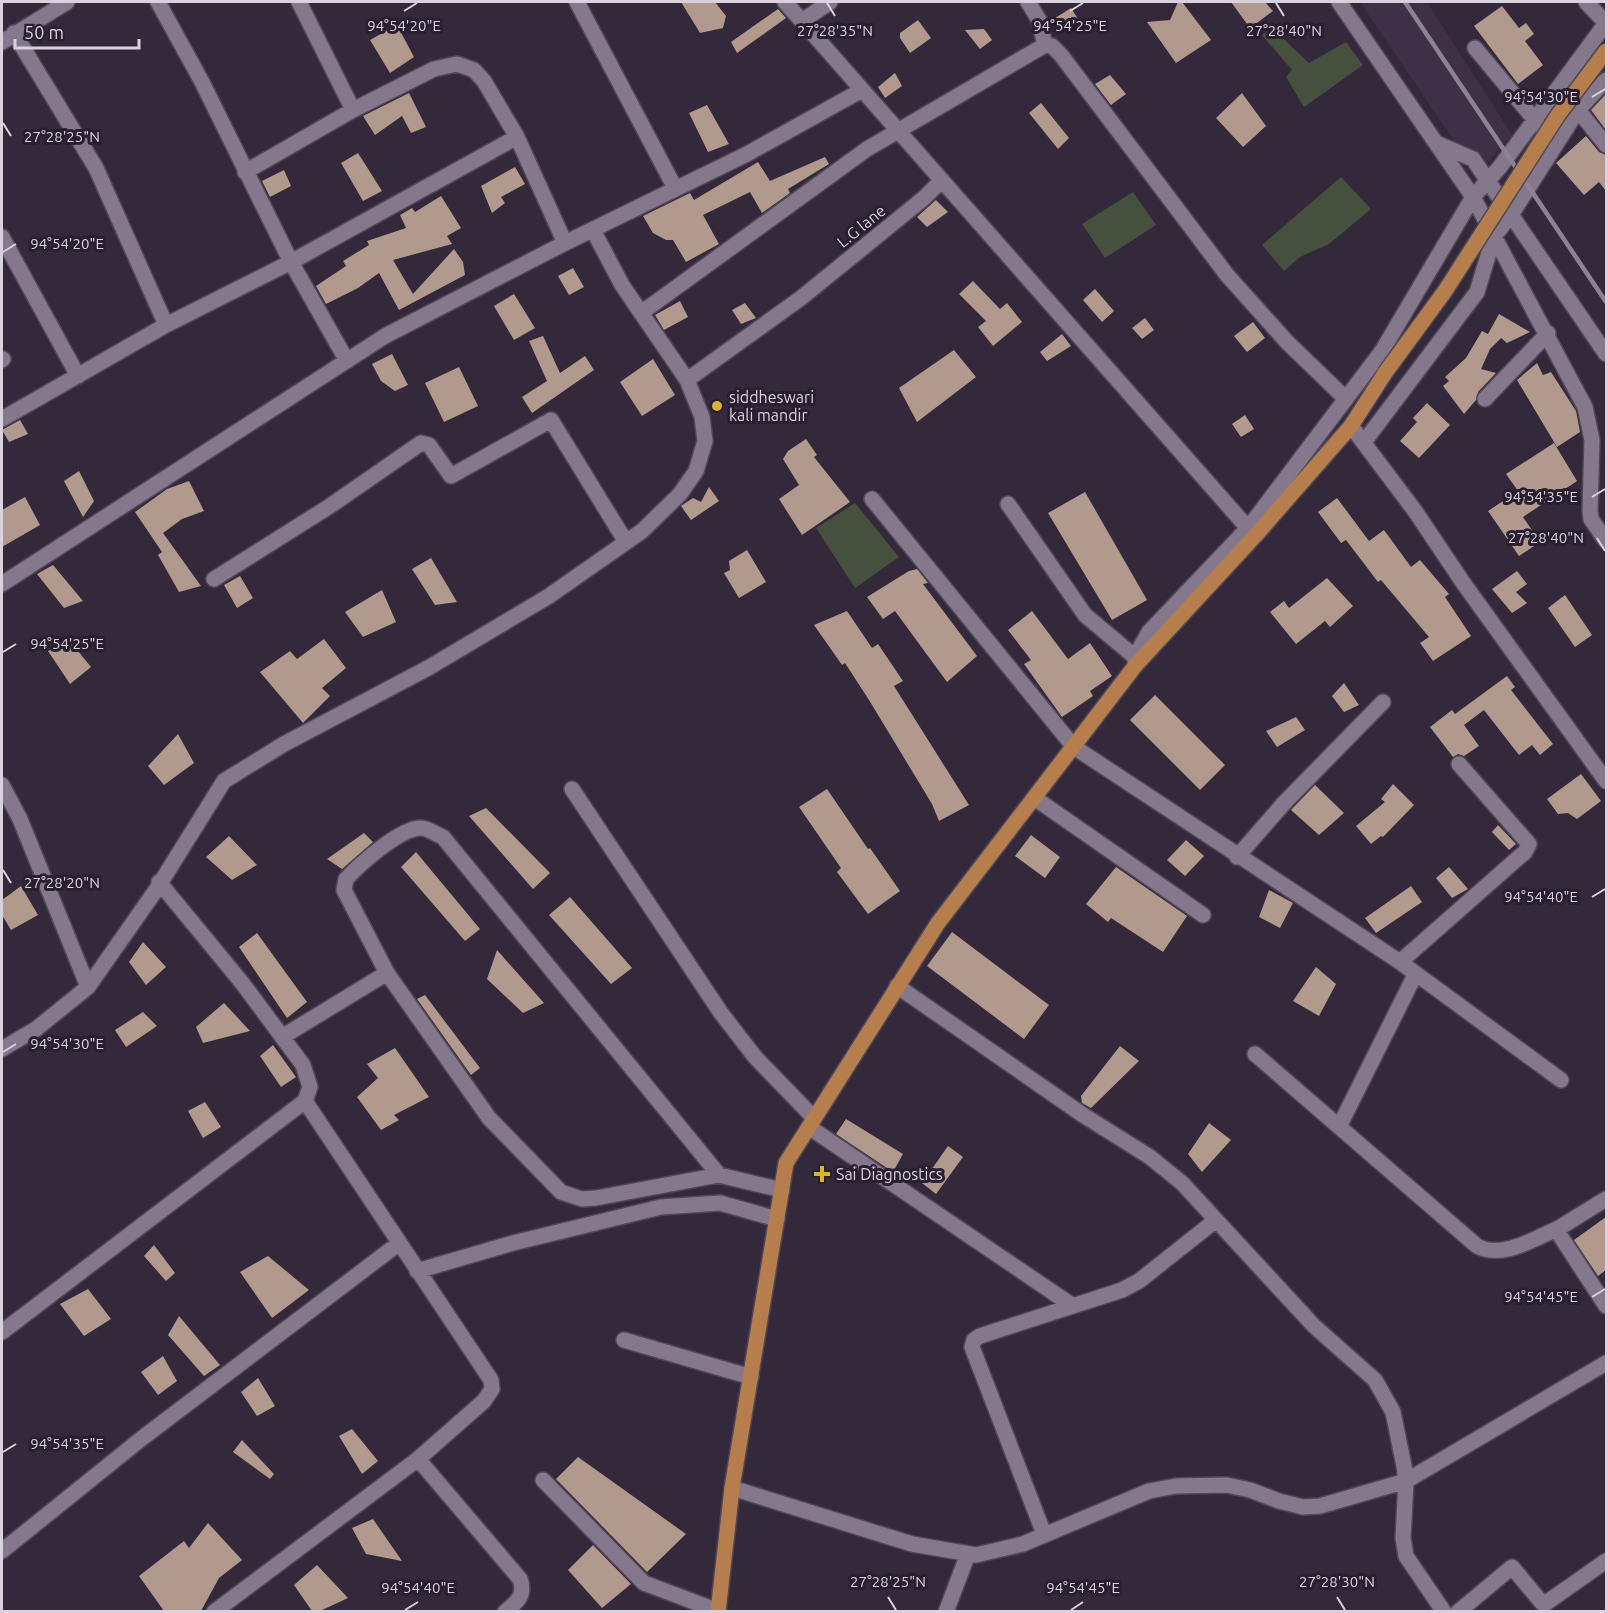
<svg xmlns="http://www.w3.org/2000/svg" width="1608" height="1613" viewBox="0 0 1608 1613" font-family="Ubuntu,sans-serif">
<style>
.built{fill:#3e3047}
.green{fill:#45513e}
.building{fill:#b1998d}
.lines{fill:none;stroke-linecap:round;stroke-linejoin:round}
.minor-casing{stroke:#504756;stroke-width:18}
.major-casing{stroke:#504756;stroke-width:18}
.minor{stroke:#85788d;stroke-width:15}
.major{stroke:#b67d4d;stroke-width:15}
.rail{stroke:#8c8392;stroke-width:4.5}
.major-bridge-casing{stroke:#504756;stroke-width:18;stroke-linecap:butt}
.major-bridge{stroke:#b67d4d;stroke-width:15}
.ticks{fill:none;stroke:#d9d2de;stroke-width:2}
.poi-dot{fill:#d8b434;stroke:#2a1f30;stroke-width:2}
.labels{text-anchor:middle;stroke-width:6;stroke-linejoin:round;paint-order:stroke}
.street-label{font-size:16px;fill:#d9d2de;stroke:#2a1f30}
.poi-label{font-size:16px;fill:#d9d2de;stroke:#2a1f30;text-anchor:start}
.ticks-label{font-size:15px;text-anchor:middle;fill:#d9d2de;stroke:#2a1f30;stroke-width:6;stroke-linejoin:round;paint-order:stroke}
</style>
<rect width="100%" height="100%" fill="#34293a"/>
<path class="built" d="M1360,2H1427L1512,135L1477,175Z"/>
<path class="green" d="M1272,28L1309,63L1346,42L1363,65L1304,107L1286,77L1292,70L1262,35Z
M1341,177L1371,209L1329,244L1300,257L1284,271L1262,245Z
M1133,192L1156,225L1105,258L1082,224Z
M855,503L899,557L855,588L816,528Z"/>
<path class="building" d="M681,2H715L726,16L723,28L700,33Z
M1178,2H1182L1211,40L1176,63L1147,22L1170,20Z
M1231,2H1265L1273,11L1250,28Z
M1502,6L1519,28L1526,23L1534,34L1525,41L1543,65L1518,84L1474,26Z
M1071,8L1078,19L1060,32L1052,20Z
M778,9L786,18L737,53L731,42Z
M918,20L931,38L910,53L900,38V33Z
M397,25L414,57L390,73L370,40Z
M984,29L992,40L980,49L965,30Z
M895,73L902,86L885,98L878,87Z
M1110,75L1126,94L1111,105L1095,84Z
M409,93L426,127L411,133L402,116L375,135L363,116Z
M1242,93L1266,126L1243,147L1216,118Z
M1606,94V130L1591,110Z
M1041,103L1069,138L1058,149L1029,113Z
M707,105L729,144L708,152L689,113Z
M1586,136L1599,152L1606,155V191L1599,182L1584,195L1556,163Z
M358,153L382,191L363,201L341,163Z
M825,157L829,164L788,189L790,193L762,213L750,192L703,215L719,244L686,262L673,240H666L653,233L643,216L690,193L694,200L758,162L770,181Z
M515,167L525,184L501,197L505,203L492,213L481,186Z
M284,170L291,186L270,197L262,181Z
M441,196L461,228L447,236L452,244L393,260L413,294L454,249L463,262L465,275L399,310L379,273L358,288L326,304L316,286L346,266L343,261L369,245L367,241L406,228L400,215L412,208L415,212Z
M936,200L948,212L927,227L917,217Z
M573,268L584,287L569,295L558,276Z
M973,281L1000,309L1007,303L1022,322L993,346L978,327L986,321L959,294Z
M1095,289L1114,311L1102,322L1083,300Z
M514,294L535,328L514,340L494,306Z
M680,301L688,317L664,330L655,315Z
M745,303L756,318L741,324L732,310Z
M1499,314L1530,332L1507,343L1501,338L1490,349L1481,369L1496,373L1478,392L1476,400L1464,414L1443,386L1449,381L1445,377L1466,358L1482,331L1488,334Z
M1145,318L1154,330L1142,339L1132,328Z
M1253,322L1265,338L1247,352L1234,336Z
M1062,334L1071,346L1047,361L1040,352Z
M543,336L560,373L585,356L594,370L532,413L522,397L547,381L529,341Z
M954,350L976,377L917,422L899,388Z
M392,354L408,385L395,391L381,381L372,364Z
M653,359L675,395L642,416L620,382Z
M1537,363L1543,375L1551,372L1576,411L1580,432L1557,447L1517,380Z
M459,367L478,406L444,422L425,383Z
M1427,403L1450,425L1419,458L1400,441L1417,422L1413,418Z
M1245,415L1254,429L1241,437L1232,424Z
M20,420L28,434L9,442L2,430Z
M806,439L817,455L814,457L850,502L802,535L779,499L799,485L783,459L788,451Z
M1554,443L1577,481L1523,517L1540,542L1519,556L1488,511L1518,491L1506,474Z
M79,471L94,501L83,517L64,481Z
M189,481L204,511L182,519L163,533L201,586L179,592L158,555L162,552L135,512L167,489Z
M709,487L719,501L691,520L681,506L693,498L701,502Z
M1085,492L1147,600L1112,620L1048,513Z
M25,497L40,525L2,547V510Z
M1337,498L1369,541L1384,530L1411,567L1420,560L1449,594L1445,597L1471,636L1433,661L1420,643L1429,637L1381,580L1378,582L1346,540L1341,543L1318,512Z
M747,550L766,582L739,598L724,573L730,570L729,561Z
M431,558L457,602L435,605L412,569Z
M53,565L83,601L64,608L37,574Z
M917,569L928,583L923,584L977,656L947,682L895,611L883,619L867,597L909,571Z
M1517,571L1527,584L1516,592L1527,603L1512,613L1492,589Z
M240,576L253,598L237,608L224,585Z
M1327,578L1353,606L1330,627L1325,621L1296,644L1270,612L1284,601L1289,608Z
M382,590L396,622L363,637L345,612Z
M1565,595L1592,635L1575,647L1548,608Z
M847,611L872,648L878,644L903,681L894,686L969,805L939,821L932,804L869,700L845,663L842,665L814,625Z
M1032,611L1068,659L1090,643L1112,676L1090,691L1093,696L1062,717L1024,664L1031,660L1008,630Z
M324,639L346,668L322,688L330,696L303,723L260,672L290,651L297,659Z
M69,640L91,667L70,684L48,651Z
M1507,676L1515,687L1511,690L1553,744L1540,755L1532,745L1519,755L1484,710L1464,725L1479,746L1464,756L1458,754L1453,757L1430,727L1452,710L1455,714Z
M1344,683L1359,705L1344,712L1332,696Z
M1155,695L1225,765L1200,790L1130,720Z
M1296,717L1305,730L1277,747L1266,731Z
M178,734L194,763L164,785L148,766Z
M1581,774L1601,801L1577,819L1568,813L1558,814L1547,799Z
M1393,784L1414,805L1383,837L1381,836L1371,844L1356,826L1385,802L1381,799Z
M1315,785L1344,813L1319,835L1291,810Z
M827,789L868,849L870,848L900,891L868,914L837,872L841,868L799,807Z
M486,808L550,873L533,889L469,816Z
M1498,825L1516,844L1509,850L1492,832Z
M364,833L373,842L342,869L327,859Z
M1031,835L1060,857L1045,878L1015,856Z
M229,836L257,865L232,880L206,857Z
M1186,840L1204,856L1185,876L1167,860Z
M416,852L480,929L465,941L401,867Z
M1116,867L1187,916L1163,952L1111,918L1108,922L1086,904Z
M1449,867L1468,889L1452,898L1436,878Z
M21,886L38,915L11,930L2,915V900Z
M1411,886L1422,902L1376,933L1365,918Z
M1269,890L1293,903L1280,928L1259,917Z
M570,897L632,968L611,984L549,915Z
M952,932L1049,1005L1024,1039L927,966Z
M257,933L307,1002L287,1018L239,947Z
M143,942L166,967L146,985L129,962Z
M497,950L544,1003L523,1013L487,979Z
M1316,967L1336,984L1319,1016L1293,1001Z
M425,995L480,1068L471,1075L417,999Z
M224,1003L250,1031L203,1043L196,1027Z
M143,1012L157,1026L126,1047L115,1030Z
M273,1045L296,1077L281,1087L260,1056Z
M1120,1046L1139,1061L1091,1108L1082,1103L1081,1096Z
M395,1048L429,1097L394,1115L399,1120L381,1130L357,1097L378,1078L367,1064Z
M205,1102L221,1127L203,1138L188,1111Z
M846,1119L903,1154L893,1172L836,1134Z
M1209,1123L1231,1140L1202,1172L1188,1154Z
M948,1146L963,1157L936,1194L922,1183Z
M1606,1217V1270L1598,1276L1574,1240Z
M154,1245L175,1273L166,1281L144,1256Z
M268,1256L309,1290L272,1318L240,1272Z
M88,1289L111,1319L84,1336L60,1304Z
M179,1316L220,1365L204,1376L168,1335Z
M163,1356L177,1381L158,1395L141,1372Z
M258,1378L275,1406L257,1416L241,1392Z
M352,1429L378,1461L362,1474L339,1436Z
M242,1440L274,1474L270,1479L233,1452Z
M578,1457L686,1534L647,1572L556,1479Z
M373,1519L402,1561L366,1554L352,1528Z
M208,1523L242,1560L219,1578L201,1611H164L139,1576L184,1541L189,1548Z
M593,1545L631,1584L602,1608L568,1570Z
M317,1565L348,1598L320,1611H312L294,1585Z"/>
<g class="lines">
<defs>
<path id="minor" d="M158,2L202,82L291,262L347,361
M299,2L353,110
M577,2L675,188
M785,2L1254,535
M1028,2L1039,20L1045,45
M1586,2L1606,23
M802,21L830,2
M1606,23L1500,167L1473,197L1585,407L1592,440L1590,511L1591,519L1606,541
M14,33L96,168L166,325
M2,42L67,2
M1475,48L1540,126
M1578,110L1606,145
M1436,143L1473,159L1606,354
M245,172L353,110L434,69L457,64L474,70L484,81L517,137L565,243
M2,237L78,376
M641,313L867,149L1045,45L1052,46L1061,55L1227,275L1287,342L1346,399
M2,360L3,359
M687,380L801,298L924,198L942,180
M1485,399L1548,333
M2,419L166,325L291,262L517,137
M1351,426L1415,511L1464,584L1606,781
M1364,442L1477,292L1494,236L1511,215L1578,110L1606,80
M872,499L1074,747L1400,962L1561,1080
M1008,504L1085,615L1135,657
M214,579L330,506L421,443L429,445L451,476L551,420L626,542
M2,584L385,336L565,243L747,154L862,90
M1135,666V657L1149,632L1249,527L1382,351L1473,197L1339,2
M2,785L20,819L88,987
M572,789L721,1013L755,1057L814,1118
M1036,799L1203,915
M1237,857L1285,802L1383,702
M1400,962L1525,852L1529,844L1459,764
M897,986L1083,1115L1150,1157L1182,1183L1314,1326L1375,1380L1393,1412L1404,1466L1406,1481L1403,1538L1406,1556L1444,1612
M282,1037L387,973
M2,1049L36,1029L88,987L156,890L224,781L284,744L428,668L549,596L642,531L680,494L696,471L705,441L702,417L687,380L622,285L593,230
M1255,1054L1477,1246C1502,1260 1535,1238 1559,1228
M809,1127L1073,1306
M1339,1127L1415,975
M719,1175L443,837C437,835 428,828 421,828C400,828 360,864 346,879L344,890L387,973L489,1118L561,1192L582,1199L596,1198L719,1175L782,1190
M1606,1199L1559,1228V1234L1606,1306
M417,1271L513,1243L661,1207L720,1203L777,1219
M2,1332L305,1101L310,1087L303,1065L243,984L159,882
M624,1340L751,1377
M418,1459L520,1579C526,1595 517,1602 505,1612
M543,1480L644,1583L718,1611
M732,1488L912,1544L976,1555L1023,1544L1149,1491L1176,1486L1227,1485L1250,1490L1279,1501L1303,1507L1320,1506L1406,1481L1606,1363
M1044,1534L972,1347L974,1340L980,1336L1122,1290L1139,1281L1216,1220
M2,1551L141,1439L398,1244
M214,1612L418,1459L484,1401L492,1389L491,1380L305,1101
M946,1612L968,1554
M1458,1612L1512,1567L1542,1603H1546L1606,1561"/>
<path id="major" d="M718,1612L732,1488L786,1163L938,923L1135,666L1255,536L1351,426L1385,373"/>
</defs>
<use href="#minor" class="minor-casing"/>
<use href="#major" class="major-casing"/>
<use href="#minor" class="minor"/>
<use href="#major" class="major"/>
<path class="rail" d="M1405,2L1606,302"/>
<defs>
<path id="major-bridge" d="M1385,373L1445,291L1558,115L1606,51"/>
</defs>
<use href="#major-bridge" class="major-bridge-casing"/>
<use href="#major-bridge" class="major-bridge"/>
</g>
<path class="ticks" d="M827,3L835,16M1276,3L1284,16M404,11L417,3M1070,11L1083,3M1592,97L1605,89M3,123L11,136M3,252L16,244M1592,497L1605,489M1597,538L1605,551M3,652L16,644M3,870L11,883M1592,897L1605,889M3,1052L16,1044M1592,1297L1605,1289M3,1452L16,1444M888,1597L896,1610M1337,1597L1345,1610M405,1610L418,1602M1071,1610L1083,1602"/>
<g class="poi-dot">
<circle cx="717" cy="406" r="6"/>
<path d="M819 1165h6v6h6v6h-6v6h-6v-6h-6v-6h6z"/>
</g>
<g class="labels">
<g class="street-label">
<text transform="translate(861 226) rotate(-39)" y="6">L.G lane</text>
</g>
<g class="poi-label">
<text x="729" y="403">siddheswari<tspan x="729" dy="18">kali mandir</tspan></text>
<text x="836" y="1180">Sai Diagnostics</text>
</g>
</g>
<g class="ticks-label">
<text x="404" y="31">94°54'20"E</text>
<text x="1070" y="31">94°54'25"E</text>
<text x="1284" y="36">27°28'40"N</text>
<text x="835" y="36">27°28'35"N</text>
<text x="1541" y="102">94°54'30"E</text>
<text x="62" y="142">27°28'25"N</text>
<text x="67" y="249">94°54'20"E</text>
<text x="1541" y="502">94°54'35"E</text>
<text x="1546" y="543">27°28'40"N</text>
<text x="67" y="649">94°54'25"E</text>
<text x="62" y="888">27°28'20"N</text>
<text x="1541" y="902">94°54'40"E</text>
<text x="67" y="1049">94°54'30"E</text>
<text x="1541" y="1302">94°54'45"E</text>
<text x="67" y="1449">94°54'35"E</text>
<text x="888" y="1587">27°28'25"N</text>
<text x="1337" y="1587">27°28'30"N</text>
<text x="418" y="1593">94°54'40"E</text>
<text x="1083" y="1593">94°54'45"E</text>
</g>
<rect width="1608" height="1613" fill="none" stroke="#d9d2de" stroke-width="6"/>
<path d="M15 39v9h124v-9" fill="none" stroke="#d9d2de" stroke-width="3"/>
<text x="24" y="39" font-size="18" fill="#d9d2de" stroke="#2a1f30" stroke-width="4.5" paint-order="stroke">50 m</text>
</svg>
